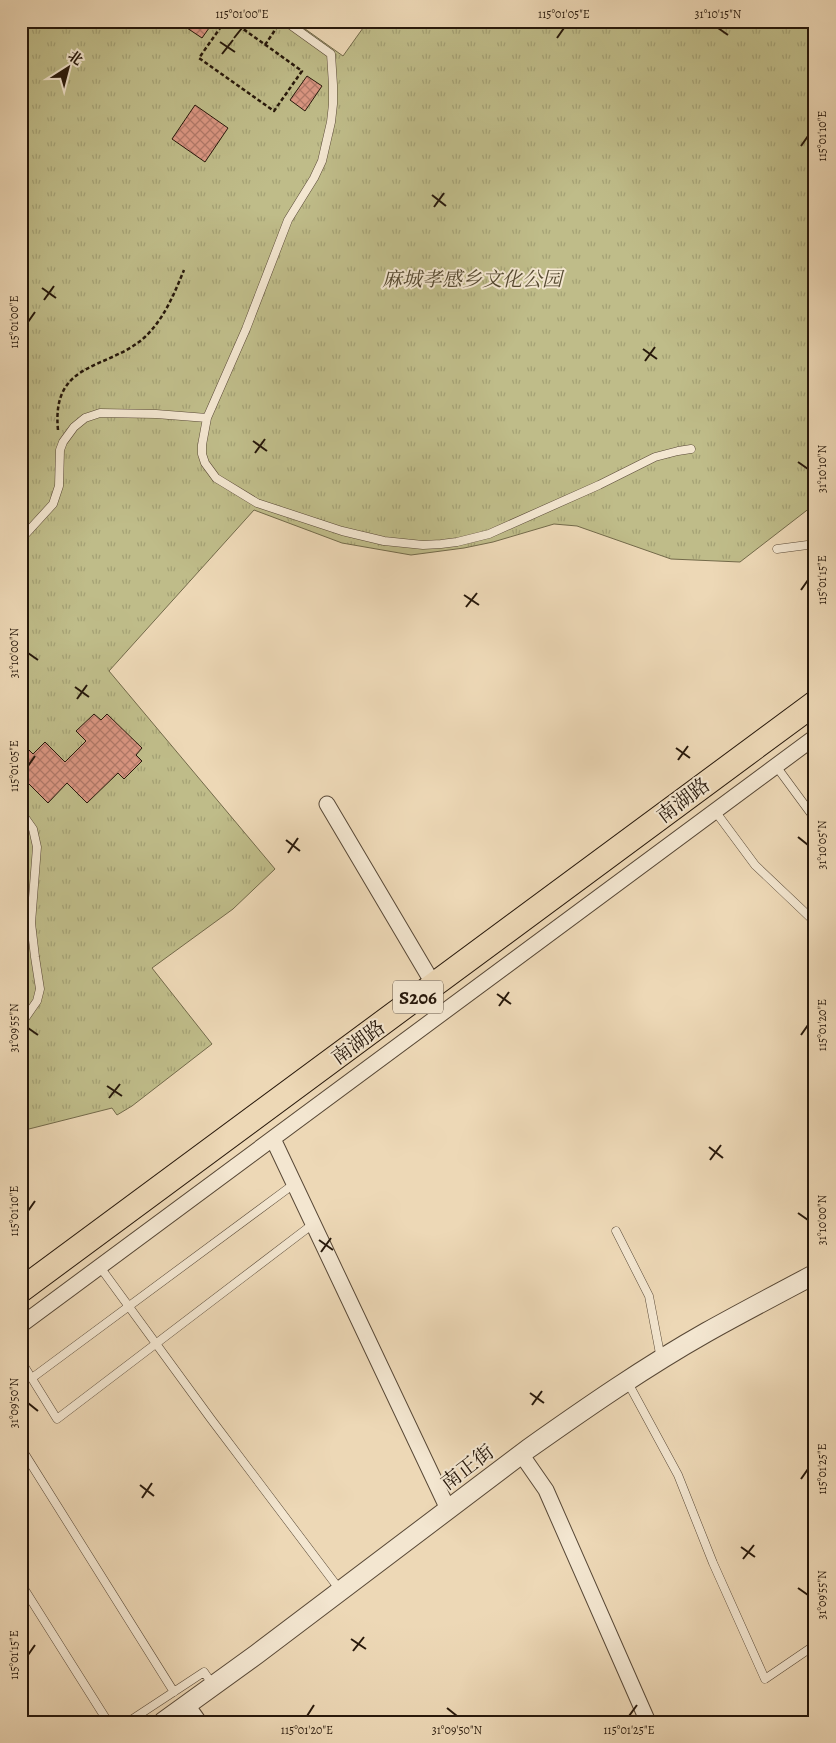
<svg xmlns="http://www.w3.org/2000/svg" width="836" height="1743" viewBox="0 0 836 1743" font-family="Alegreya,'Noto Serif SC',serif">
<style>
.park{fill:url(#park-tufts);stroke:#736a4a}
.building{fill:url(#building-cross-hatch);stroke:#27180b}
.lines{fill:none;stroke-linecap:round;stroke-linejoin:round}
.service-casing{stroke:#584836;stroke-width:9}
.minor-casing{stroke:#584836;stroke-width:17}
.tertiary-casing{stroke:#584836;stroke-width:21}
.primary-casing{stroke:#27180b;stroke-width:26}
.path{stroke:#27180b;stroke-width:2.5;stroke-dasharray:4 2.5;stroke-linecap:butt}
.service{stroke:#f3e6d0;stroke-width:8}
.minor{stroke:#f3e6d0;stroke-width:15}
.tertiary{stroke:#f3e6d0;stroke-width:19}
.primary{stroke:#edd8b6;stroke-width:24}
.ticks{fill:none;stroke:#27180b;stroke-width:2}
.labels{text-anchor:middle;stroke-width:4;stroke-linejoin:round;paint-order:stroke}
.shield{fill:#f3e6d0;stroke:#645646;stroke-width:1}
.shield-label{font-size:19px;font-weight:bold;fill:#27180b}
.park-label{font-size:20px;font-style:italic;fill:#554931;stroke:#f3e6d0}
.street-label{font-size:20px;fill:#27180b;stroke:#f3e6d0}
.neatline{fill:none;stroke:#27180b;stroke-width:2}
.ticks-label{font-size:12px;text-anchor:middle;fill:#27180b}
</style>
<defs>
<pattern id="park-tufts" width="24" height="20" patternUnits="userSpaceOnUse" patternTransform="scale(1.25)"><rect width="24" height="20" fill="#bfbc89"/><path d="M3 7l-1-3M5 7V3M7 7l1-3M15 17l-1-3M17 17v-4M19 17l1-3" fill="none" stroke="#a4a175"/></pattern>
<pattern id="building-cross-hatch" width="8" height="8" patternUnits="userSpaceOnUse" patternTransform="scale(1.25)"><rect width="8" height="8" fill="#da9682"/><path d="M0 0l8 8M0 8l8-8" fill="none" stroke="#b17969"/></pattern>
</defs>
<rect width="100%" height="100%" fill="#edd8b6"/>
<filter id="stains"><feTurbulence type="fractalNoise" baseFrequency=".004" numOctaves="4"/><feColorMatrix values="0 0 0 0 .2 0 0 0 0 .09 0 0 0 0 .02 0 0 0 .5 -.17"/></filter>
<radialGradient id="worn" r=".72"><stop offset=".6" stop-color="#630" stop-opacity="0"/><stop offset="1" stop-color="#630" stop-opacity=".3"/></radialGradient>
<path class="park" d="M21,21H294L343,56L368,21H815V504L740,562L671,559L577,526L554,524L493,542L464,548L411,555L342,543L254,510L109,671L275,869L233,909L152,968L212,1044L132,1106L117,1115L112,1108L21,1131Z"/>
<path class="building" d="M192,21H214L202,38L187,28Z
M307,76L322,86L305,111L290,100Z
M195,105L228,128L205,162L172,139Z
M94,714L101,720L107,714L142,748L136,755L142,761L124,779L118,773L87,803L67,783L48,803L21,776L27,770L21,764V754L27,748L33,754L45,742L65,762L86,741L76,731Z"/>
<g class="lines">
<defs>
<path id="service" d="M285,21L331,54L333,85V104L331,122L322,161L314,178L288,220L246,329L207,418L202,445V454L205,463L216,478L257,503L342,531L384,541L423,545L441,544L457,542L489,534L599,485L655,457L678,451L691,449
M21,539L53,504L59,486L60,450L63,442L74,427L85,418L100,413L156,414L207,418
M777,549L815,544
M776,766L815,819
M715,811L755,865L815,922
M21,812L33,829L37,847L31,923L35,957L40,989L37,1001L21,1024
M616,1231L649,1296L661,1359
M100,1267L211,1419L340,1590
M21,1361L57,1419L313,1224
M32,1378L294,1184
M627,1381L678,1475L713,1563L765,1679L815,1645
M21,1448L174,1692
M21,1584L108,1722
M21,1713L27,1722
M128,1722L204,1672L213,1685"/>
<path id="minor" d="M327,804L434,985
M273,1139L448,1509
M21,1325L815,737
M521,1454L546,1490L648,1722
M187,1705L199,1722"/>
<path id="tertiary" d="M163,1722L257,1654L528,1449C586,1408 645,1367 707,1332C743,1312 779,1293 815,1274"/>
<path id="primary" d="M21,1290L815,703"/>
</defs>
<use href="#service" class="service-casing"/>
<use href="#minor" class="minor-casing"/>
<use href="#tertiary" class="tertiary-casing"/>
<use href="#primary" class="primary-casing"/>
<path class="path" d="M225,21L199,58L274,111L302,71L232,21
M265,45L277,27
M58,430C51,359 109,371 146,336C165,317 174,294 184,270"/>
<use href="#service" class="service"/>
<use href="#minor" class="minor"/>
<use href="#tertiary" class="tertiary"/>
<use href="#primary" class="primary"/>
</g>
<path class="ticks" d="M718,28L728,35M234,38L242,28M557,38L564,28M220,42L235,52M222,54L233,40M801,146L808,136M432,195L446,206M434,207L444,193M42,288L56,298M44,300L54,286M28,322L35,312M643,349L657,359M645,361L655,347M253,441L267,451M255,453L265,439M798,462L808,469M801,590L808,580M464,595L479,605M466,607L477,593M28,653L38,660M75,687L89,697M77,699L87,685M676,748L690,758M678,760L688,746M28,766L35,756M798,837L808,845M286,840L300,851M288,853L298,838M497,994L511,1004M499,1006L509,992M28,1028L38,1035M801,1035L808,1025M107,1086L122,1096M109,1098L120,1084M709,1147L723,1158M710,1160L721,1145M28,1211L35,1201M798,1213L808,1220M319,1240L333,1250M321,1252L331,1238M530,1393L544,1403M28,1403L38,1411M532,1405L542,1391M801,1479L808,1469M140,1485L154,1496M142,1498L152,1483M741,1547L755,1557M743,1559L754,1545M798,1588L808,1595M351,1639L366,1649M353,1651L364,1637M28,1655L35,1645M447,1708L457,1716M307,1716L314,1705M629,1716L637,1705"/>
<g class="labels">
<rect class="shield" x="393" y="980.5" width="50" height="33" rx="4"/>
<g class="shield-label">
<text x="418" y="1004">S206</text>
</g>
<g class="park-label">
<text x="472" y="286">麻城孝感乡文化公园</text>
</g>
<g class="street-label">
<text transform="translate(683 800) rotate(-37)" y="7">南湖路</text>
<text transform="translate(358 1042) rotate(-36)" y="7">南湖路</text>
<text transform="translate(467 1467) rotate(-37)" y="7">南正街</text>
</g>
</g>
<rect width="836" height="1743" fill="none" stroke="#edd8b6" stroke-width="55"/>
<g transform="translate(68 68) rotate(36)" stroke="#f3e6d0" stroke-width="4" paint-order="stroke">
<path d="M0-4L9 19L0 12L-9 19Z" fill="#27180b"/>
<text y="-8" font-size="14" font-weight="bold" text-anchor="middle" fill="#27180b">北</text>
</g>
<rect x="28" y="28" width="780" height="1688" class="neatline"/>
<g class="ticks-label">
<text x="242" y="18">115°01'00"E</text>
<text x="564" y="18">115°01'05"E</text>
<text x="718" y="18">31°10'15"N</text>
<text transform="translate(822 136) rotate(-90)" y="4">115°01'10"E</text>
<text transform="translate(14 322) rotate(-90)" y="4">115°01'00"E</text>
<text transform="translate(822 469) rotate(-90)" y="4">31°10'10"N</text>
<text transform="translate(822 580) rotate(-90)" y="4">115°01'15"E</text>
<text transform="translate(14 653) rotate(-90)" y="4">31°10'00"N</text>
<text transform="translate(14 766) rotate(-90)" y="4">115°01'05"E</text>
<text transform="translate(822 845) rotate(-90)" y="4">31°10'05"N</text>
<text transform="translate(822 1025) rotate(-90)" y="4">115°01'20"E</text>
<text transform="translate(14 1028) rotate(-90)" y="4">31°09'55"N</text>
<text transform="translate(14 1211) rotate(-90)" y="4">115°01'10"E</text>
<text transform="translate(822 1220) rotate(-90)" y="4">31°10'00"N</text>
<text transform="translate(14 1403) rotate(-90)" y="4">31°09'50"N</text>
<text transform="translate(822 1469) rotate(-90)" y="4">115°01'25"E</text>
<text transform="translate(822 1595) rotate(-90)" y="4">31°09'55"N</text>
<text transform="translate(14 1655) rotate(-90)" y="4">115°01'15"E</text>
<text x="307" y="1734">115°01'20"E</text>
<text x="457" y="1734">31°09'50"N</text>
<text x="629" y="1734">115°01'25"E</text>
</g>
<rect width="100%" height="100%" filter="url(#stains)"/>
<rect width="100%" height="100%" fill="url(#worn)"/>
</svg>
